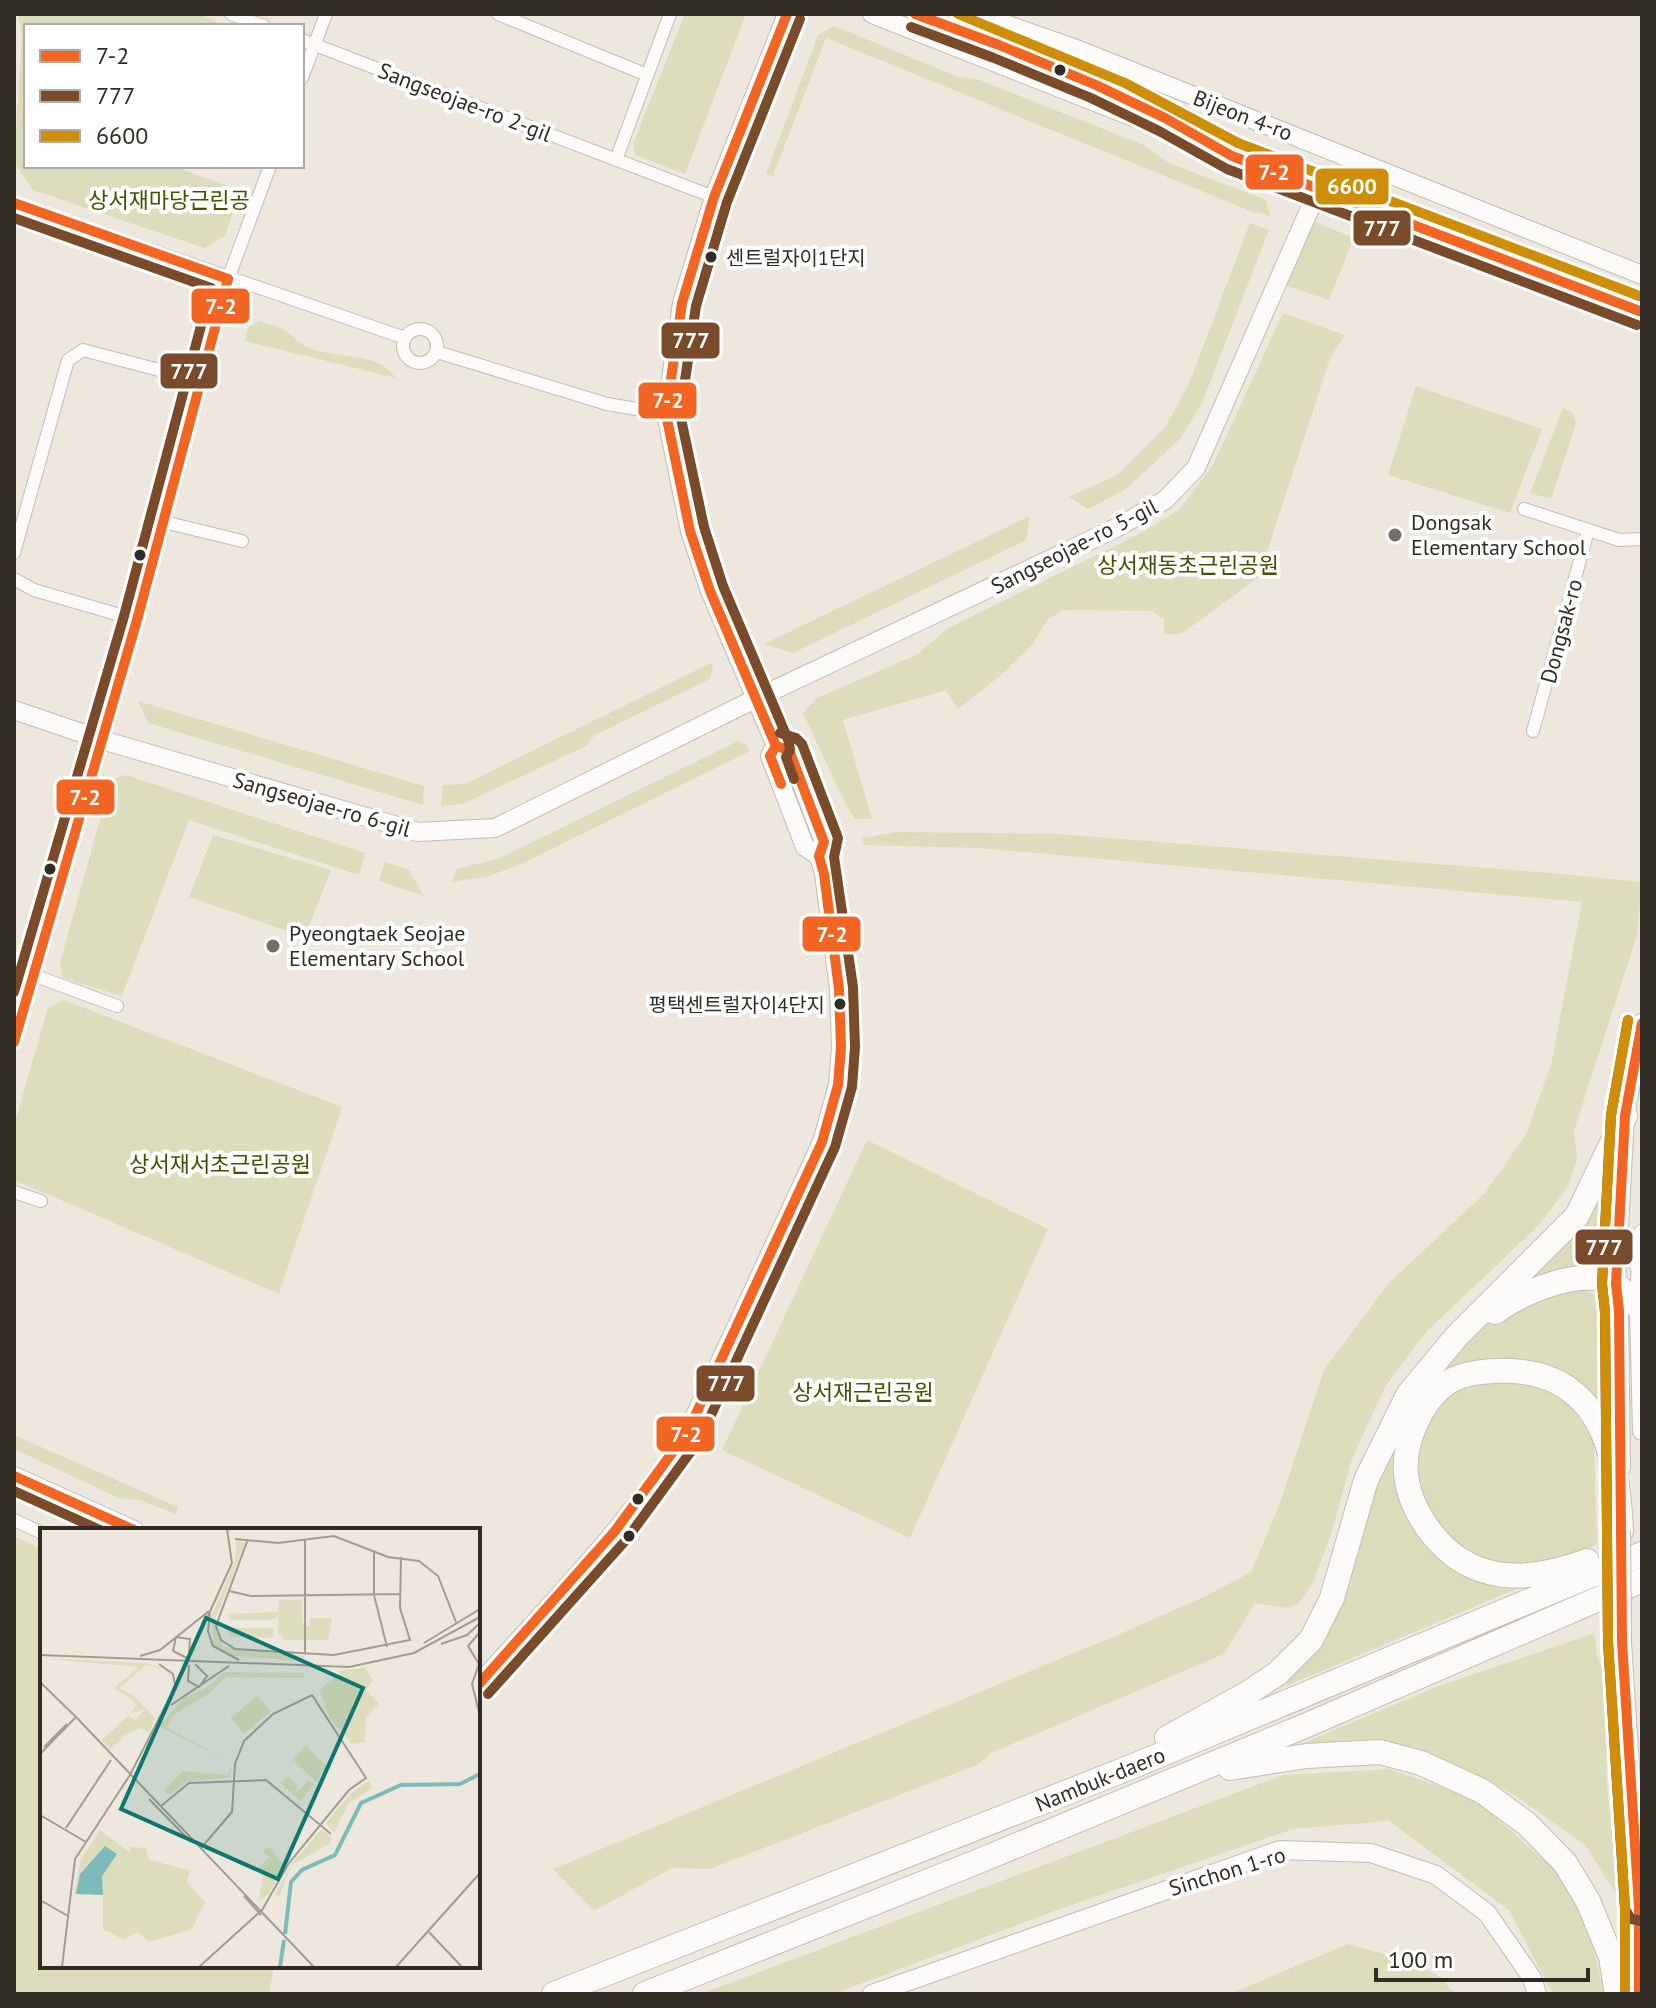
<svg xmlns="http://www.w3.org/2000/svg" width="1656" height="2008" viewBox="0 0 1656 2008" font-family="'PT Sans','Noto Sans KR',sans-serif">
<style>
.green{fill:#dcddbd}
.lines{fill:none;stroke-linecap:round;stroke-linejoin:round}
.street-casing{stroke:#c3bdb5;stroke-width:14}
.secondary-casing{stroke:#c3bdb5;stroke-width:20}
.highway-casing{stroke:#c3bdb5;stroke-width:26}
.street{stroke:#fcfbfa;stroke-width:12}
.secondary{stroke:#fcfbfa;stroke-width:18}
.highway{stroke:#fcfbfa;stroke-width:24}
.secondary-bridge-casing{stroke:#c3bdb5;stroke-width:20;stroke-linecap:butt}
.secondary-bridge{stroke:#fcfbfa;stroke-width:18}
.bus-1-casing{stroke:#fff;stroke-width:16}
.bus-2-casing{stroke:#fff;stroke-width:16}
.bus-3-casing{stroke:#fff;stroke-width:16}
.bus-1{stroke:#f26522;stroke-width:10}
.bus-2{stroke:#7a4b2a;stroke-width:10}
.bus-3{stroke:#cf8e08;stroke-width:10}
.bus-dot{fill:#312d26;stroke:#fff;stroke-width:3}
.poi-dot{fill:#736e66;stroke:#fff;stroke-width:3}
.labels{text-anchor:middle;stroke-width:8;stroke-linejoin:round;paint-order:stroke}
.bus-label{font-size:20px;fill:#312d26;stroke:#fff;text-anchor:start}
.street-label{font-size:22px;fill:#312d26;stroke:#fff}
.park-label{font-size:22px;fill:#484f00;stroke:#fff}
.poi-label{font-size:22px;fill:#312d26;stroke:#fff;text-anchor:start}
.inset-river{fill:none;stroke:#7dbbba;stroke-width:4}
.inset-road{fill:none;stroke:#a29d94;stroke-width:2}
.view{fill:#0f766e;fill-opacity:0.15;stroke:#0f766e;stroke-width:4}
.inset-edge{fill:none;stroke:#312d26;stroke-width:4}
.line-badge{stroke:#fff;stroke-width:3}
.badge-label{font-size:22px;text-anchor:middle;font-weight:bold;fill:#fff}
</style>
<rect width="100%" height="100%" fill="#eee7dd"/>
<path class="green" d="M18,14H197L222,24L221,26H26V166H173L243,192L237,199L225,236L204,248L33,190L14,162L22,37Z
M685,14H746L685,174L635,155L633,144Z
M834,26L959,77L977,79L1146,146L1169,163L1266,200L1270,216L1253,212L826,38L773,176L766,174L818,35Z
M1308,219L1354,238L1329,300L1282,284Z
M1250,223L1269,230L1202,403L1180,439L1126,489L1088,509L1069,497L1117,475L1166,426L1190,381Z
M1283,313L1345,335L1330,358L1259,577L1181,634H1164V619L1152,611L1064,610L1048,619L1032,645L1000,676L958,709L946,690L843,720L872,819H855L845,803L803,713L817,698L918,654L947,629L1139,534L1179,510L1213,465Z
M259,321C267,324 277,325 283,329C291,333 296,341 303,345C333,361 375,349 396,378L245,341L248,328Z
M1416,386L1542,429L1510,513L1388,475Z
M1563,408L1573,413L1576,424L1551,499L1530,493Z
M1030,516L1026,540L793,653L764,644Z
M711,663L713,669L710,679L595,735L586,746L463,804L441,806L443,785L465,784Z
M138,701L424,786L423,805L148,723Z
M738,741L746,744L750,751L519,865L489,876L452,882L457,869L500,858Z
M126,775L365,853L359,875L189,820L122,996L63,978L60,963L111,780Z
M896,832L1059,834L1563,874L1642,882L1637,935L1574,1131L1577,1159L1569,1185L1539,1225L1427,1331L1386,1385L1352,1459L1332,1531L1313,1583L1298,1604L1289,1608L1255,1603L1224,1654L991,1753L979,1764L710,1869L672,1868L594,1911L553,1869L1120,1634L1206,1596L1251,1572L1280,1503L1324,1370L1389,1283L1485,1193L1527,1133L1552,1061L1582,902L979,848L864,845L862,838Z
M213,835L331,870L305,937L189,897Z
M385,862L409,870L424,896L379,881Z
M64,1000L342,1107L279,1294L14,1180V1125L48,1008Z
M867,1140L1048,1229L910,1538L722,1450Z
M1608,1180L1604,1249L1592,1267L1522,1286L1590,1210Z
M1568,1288L1587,1291L1597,1297L1600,1304L1606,1425C1592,1407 1580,1388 1560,1377C1498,1343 1422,1366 1404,1437C1401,1448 1395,1462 1397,1473C1401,1498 1412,1519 1427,1538C1459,1578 1476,1582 1526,1585L1262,1696L1287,1677L1322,1640L1346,1595L1357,1537L1372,1490L1409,1409L1443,1367L1496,1316L1533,1296Z
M1523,1378L1568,1402L1594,1441L1597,1544L1558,1564L1506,1567L1478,1558L1452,1543L1427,1516L1414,1478L1419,1428L1440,1400L1460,1385Z
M14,1435L178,1507L176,1514L139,1500L119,1498L14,1449Z
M14,1536L42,1549V1966H274L269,1994H14Z
M1595,1633L1597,1656L1606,1679L1607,1785L1618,1897L1585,1845L1516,1796L1482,1777L1435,1758L1294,1747L1436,1687Z
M1389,1769L1475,1799L1565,1879L1590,1937L1605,1994H1553L1509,1910L1389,1821L1293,1829L1060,1909L833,1994H701L1283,1775Z
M1348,1944L1397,1958L1436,1974L1455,1993L1230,1994Z"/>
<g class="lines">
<defs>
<path id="street" d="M231,14L264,26
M498,14L647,75
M302,40L714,197
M302,78L326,14
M616,160L670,14
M14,203L405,338
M403 346a17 17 0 1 1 34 0a17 17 0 1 1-34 0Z
M437,352L607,404L666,414
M1524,509L1619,540L1642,539
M164,522L242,541
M14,553L68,360L83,350L201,381
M14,579L34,590L137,620
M1533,731L1588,531
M14,968L117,1006
M14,1042L137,620L228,279L270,166
M14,1192L41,1201
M14,1520L42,1533"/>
<path id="secondary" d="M787,14L714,197L682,303L666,414L690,531L710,591L776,746L770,756L805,847L819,856
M872,14L1318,190L1642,312
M977,14L1079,50L1642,275
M14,710L102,740L418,832L495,828L755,699L1116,528L1165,500L1196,468L1318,190
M1642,1234L1639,1308L1642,1431
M1621,1468L1619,1311L1616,1284L1625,1116L1642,1023
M14,1476L134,1530
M1622,1642L1639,1907V1994
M478,1685C552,1603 629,1525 688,1431L822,1142L838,1085L841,1047L839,989L824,874L819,856L824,842L789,750L776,746
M872,1994L1280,1850L1371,1853L1436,1875L1487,1913L1532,1978L1537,1994"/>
<path id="highway" d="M1640,1260L1642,1265
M1495,1312C1523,1292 1583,1265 1616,1285C1624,1290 1632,1301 1639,1308
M1587,1561C1538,1579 1486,1586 1445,1548C1426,1530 1408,1501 1406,1474C1403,1443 1421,1401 1447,1383C1463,1372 1492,1370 1511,1371C1602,1375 1618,1457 1621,1531
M1167,1738L1248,1693L1278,1673L1311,1640L1332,1598L1366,1480L1408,1395L1456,1337L1577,1216L1625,1116
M1230,1768L1306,1756L1380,1752L1421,1763L1482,1791L1527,1824L1565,1863L1588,1901L1611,1957L1617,1994
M1639,1907H1642
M554,1994L1131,1767L1642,1554
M645,1994L979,1861L1307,1725L1642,1580"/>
</defs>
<use href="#street" class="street-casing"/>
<use href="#secondary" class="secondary-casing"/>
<use href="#highway" class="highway-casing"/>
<use href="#street" class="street"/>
<use href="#secondary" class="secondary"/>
<use href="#highway" class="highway"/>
<defs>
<path id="secondary-bridge" d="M1621,1531L1622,1642"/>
</defs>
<use href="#secondary-bridge" class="secondary-bridge-casing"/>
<use href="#secondary-bridge" class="secondary-bridge"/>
<defs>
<path id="bus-1" d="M915,14L999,45L1096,85L1165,118L1232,156L1642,312
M14,203L228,279L137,620L14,1042
M781,784L770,756L776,746L710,591L690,531L666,414L682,303L714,197L787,14
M14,1476L134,1530
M478,1685L615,1531L688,1431L822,1142L838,1085L841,1047L839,989L824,874L819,856L824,842L789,750L776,746
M1639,1994V1907L1622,1642L1619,1311L1616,1284L1625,1116L1642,1023"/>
<path id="bus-2" d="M911,27L994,58L1091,98L1159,131L1227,169L1637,325
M14,218L211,288L124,616L14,992
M794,779L786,757L790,750L789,742L723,586L704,527L680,414L696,306L727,202L800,19
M1628,1020L1611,1115L1602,1284L1605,1312L1608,1642L1625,1909L1631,1919L1642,1921
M14,1491L100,1530
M488,1694L626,1540L700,1439L835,1147L852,1087L855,1047L853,987L834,857L838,838L802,744L796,738L780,733"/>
<path id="bus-3" d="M958,14L1125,83L1238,143L1642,297
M1625,1994V1907L1608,1642L1605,1312L1602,1284L1611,1115L1628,1020"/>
</defs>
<use href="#bus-1" class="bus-1-casing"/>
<use href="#bus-2" class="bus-2-casing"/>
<use href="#bus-3" class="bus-3-casing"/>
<use href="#bus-1" class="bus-1"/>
<use href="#bus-2" class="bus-2"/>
<use href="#bus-3" class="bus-3"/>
</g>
<g class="bus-dot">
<circle cx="1060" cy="70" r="7"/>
<circle cx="711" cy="257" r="7"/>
<circle cx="140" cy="555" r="7"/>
<circle cx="50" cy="869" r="7"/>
<circle cx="840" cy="1004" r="7"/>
<circle cx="638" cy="1499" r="7"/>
<circle cx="629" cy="1536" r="7"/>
</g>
<g class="poi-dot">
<circle cx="1395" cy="535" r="8"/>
<circle cx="273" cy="946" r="8"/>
</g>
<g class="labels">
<g class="bus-label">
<text x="726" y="265">센트럴자이1단지</text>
<text x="825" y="1012" text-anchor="end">평택센트럴자이4단지</text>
</g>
<g class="street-label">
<text transform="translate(465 102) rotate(21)" y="8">Sangseojae-ro 2-gil</text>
<text transform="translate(1243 115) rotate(21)" y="8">Bijeon 4-ro</text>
<text transform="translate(1074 546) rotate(-27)" y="8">Sangseojae-ro 5-gil</text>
<text transform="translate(1561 631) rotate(-75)" y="8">Dongsak-ro</text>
<text transform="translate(322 804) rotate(16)" y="8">Sangseojae-ro 6-gil</text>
<text transform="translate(1100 1779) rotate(-22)" y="8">Nambuk-daero</text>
<text transform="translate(1227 1871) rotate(-17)" y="8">Sinchon 1-ro</text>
</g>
<g class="park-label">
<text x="169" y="208">상서재마당근린공</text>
<text x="1188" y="573">상서재동초근린공원</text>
<text x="220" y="1172">상서재서초근린공원</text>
<text x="863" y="1400">상서재근린공원</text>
</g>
<g class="poi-label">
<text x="1411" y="530">Dongsak<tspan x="1411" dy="25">Elementary School</tspan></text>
<text x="289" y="941">Pyeongtaek Seojae<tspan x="289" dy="25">Elementary School</tspan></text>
</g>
</g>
<g transform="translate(40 1528)">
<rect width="440" height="440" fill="#eee7dd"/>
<path d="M196,14L205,15L175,92L183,119L264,128V133L191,128L174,118L171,89L195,34ZM239,72H262L263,98H269L270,90H292L288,112H244L238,105L239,84L237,90L227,92H191L187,86L238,84ZM184,100H233V110L192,109ZM0,130L105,135L127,141L133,155L126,142L106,137L79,160L93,167L115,190L109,204L101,200L85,207L70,222L62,212L88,188L99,194L96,190L105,182L91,185L97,176L74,160L99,139ZM325,140L333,153L326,162L339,176L326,189L325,214L312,216L290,191L279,162L303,142ZM184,144L263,145L265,150L186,149L170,165L136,185L126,199L192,235L119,198L144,170L165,161ZM217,167L231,183L204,206L191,190ZM266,217L287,239L276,254L253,232ZM192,237L190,250L148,253L129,267L124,263L143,243L188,247ZM249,249L258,258L255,265L269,252L274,256L261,273L240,255ZM329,253L332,260L308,276L294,305L286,295L311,265ZM282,301L292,310L289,316L251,338L239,369L235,367L251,336ZM60,302L90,325V319L106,320L109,332L150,342L147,355L165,374L152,401L109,414L97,404L84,412L63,401V367L34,365L41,331ZM229,319L244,336L229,366L219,373L223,345L218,340L229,329L223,323Z" fill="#dcddbd"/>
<path d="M65,318L77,326L62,348L63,367L36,366L40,346Z" fill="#7dbbba"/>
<path class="inset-river" d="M245,406L251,354L262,342L295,327L321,275L361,257L420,256L440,246M240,439L244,412"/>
<path class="inset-road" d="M195,11L238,15L294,8L348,29L379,33L398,48L416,94M208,11L176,98L181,112L195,121L294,127L370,112L360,80L361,29M265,11V126M334,24V67L347,119M189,63L211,68L360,66M170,85L168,103L173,118L199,132M440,104L428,118L439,136L432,156L440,188M384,115L440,81M401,116L427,107L440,95M152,123L192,35L187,1M0,127L309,139L374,125L440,89M100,128L120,122L169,83M147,130L133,123L136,109L150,111L149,127M119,136L133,146L136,162M149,137L148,153L159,159L167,148L155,136M0,154L36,189M131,177L189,138M36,189L274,439M4,219L27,196M0,226L36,189M109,271L146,309M121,278L149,255L226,252L291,306M0,287L46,314M26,300L71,232M204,368L221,387M0,372L28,388M389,404L422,439M22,439L35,331L90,247L148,134M159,439L222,382L249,335L309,262L326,250L272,167L233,186L204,213L195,236L192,284L161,320M356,439L440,345"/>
<path class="view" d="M166,90L323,160L238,351L81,281Z"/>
<rect width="440" height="440" class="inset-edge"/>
</g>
<g class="line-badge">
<rect x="1244" y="153" width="61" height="38" rx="8" fill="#f26522"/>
<rect x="1314" y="167" width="76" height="39" rx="8" fill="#cf8e08"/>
<rect x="1352" y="209" width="60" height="38" rx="8" fill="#7a4b2a"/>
<rect x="190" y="287" width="61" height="38" rx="8" fill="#f26522"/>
<rect x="660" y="321" width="61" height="39" rx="8" fill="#7a4b2a"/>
<rect x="159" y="352" width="60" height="38" rx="8" fill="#7a4b2a"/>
<rect x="637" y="381" width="61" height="39" rx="8" fill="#f26522"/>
<rect x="55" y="778" width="61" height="38" rx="8" fill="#f26522"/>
<rect x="801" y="915" width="61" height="38" rx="8" fill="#f26522"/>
<rect x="1574" y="1228" width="60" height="38" rx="8" fill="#7a4b2a"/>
<rect x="695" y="1364" width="61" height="39" rx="8" fill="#7a4b2a"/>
<rect x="655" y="1415" width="61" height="38" rx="8" fill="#f26522"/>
</g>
<g class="badge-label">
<text x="1274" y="180">7-2</text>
<text x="1352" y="194">6600</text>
<text x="1382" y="236">777</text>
<text x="221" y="314">7-2</text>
<text x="691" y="348">777</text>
<text x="189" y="379">777</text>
<text x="668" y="408">7-2</text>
<text x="85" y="805">7-2</text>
<text x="832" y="942">7-2</text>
<text x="1604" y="1255">777</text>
<text x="726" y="1391">777</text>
<text x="686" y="1442">7-2</text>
</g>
<rect width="1656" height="2008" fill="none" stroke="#312d26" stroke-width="32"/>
<rect x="24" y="24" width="280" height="144" fill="#ffffff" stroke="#adaba8" stroke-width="2"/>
<rect x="40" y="50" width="40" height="12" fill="#f26522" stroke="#adaba8" stroke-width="2"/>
<text x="96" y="64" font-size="24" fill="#312d26">7-2</text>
<rect x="40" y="90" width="40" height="12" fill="#7a4b2a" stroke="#adaba8" stroke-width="2"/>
<text x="96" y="104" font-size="24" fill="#312d26">777</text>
<rect x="40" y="130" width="40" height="12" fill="#cf8e08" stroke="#adaba8" stroke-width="2"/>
<text x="96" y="144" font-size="24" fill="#312d26">6600</text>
<path d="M1376 1968v12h212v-12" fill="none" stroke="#312d26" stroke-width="4"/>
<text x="1388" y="1968" font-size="24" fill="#312d26" stroke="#ffffff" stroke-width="6" paint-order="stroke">100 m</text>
</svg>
